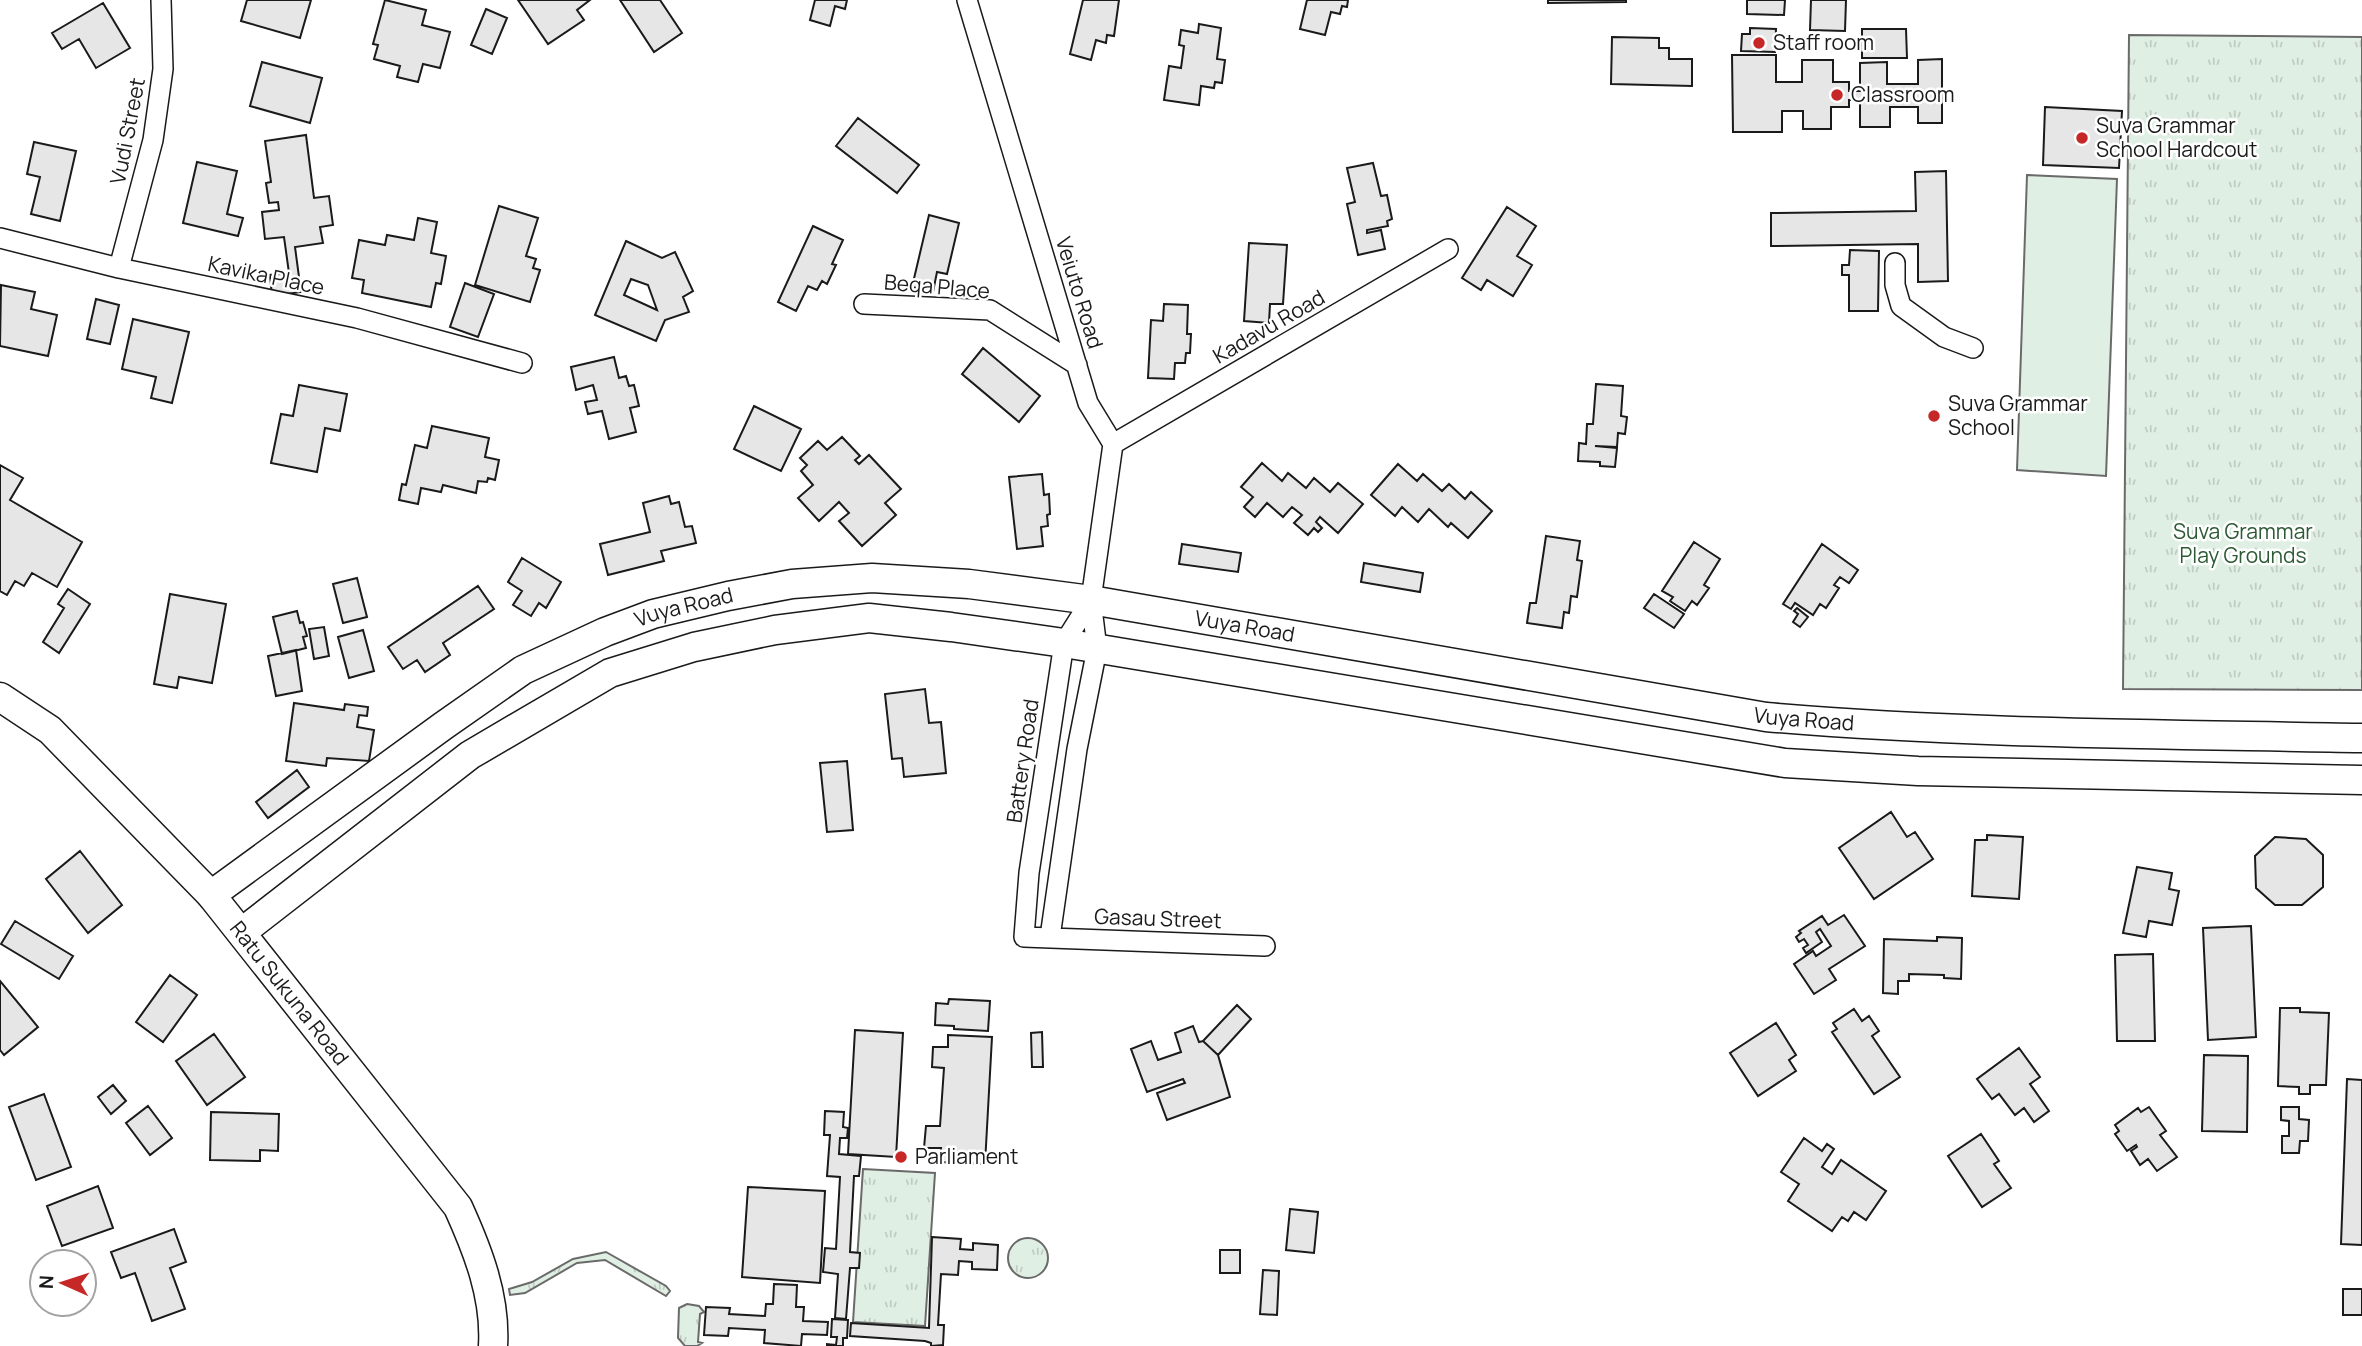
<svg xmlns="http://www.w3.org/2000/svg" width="2362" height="1346" viewBox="0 0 2362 1346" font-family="Manrope,sans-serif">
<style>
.grass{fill:url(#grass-tufts);stroke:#6a6a6a;stroke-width:2}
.pitch{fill:#e0efe3;stroke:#6a6a6a;stroke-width:2}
.building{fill:#e6e6e6;stroke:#1a1a1a;stroke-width:2;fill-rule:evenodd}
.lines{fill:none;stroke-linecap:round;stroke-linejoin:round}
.minor-casing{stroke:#1a1a1a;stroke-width:22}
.secondary-casing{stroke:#1a1a1a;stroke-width:31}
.minor{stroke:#fff;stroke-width:19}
.secondary{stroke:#fff;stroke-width:28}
.poi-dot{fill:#c62828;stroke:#fff;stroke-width:2.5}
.labels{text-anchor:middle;stroke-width:5;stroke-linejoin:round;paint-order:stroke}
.poi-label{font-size:21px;fill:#1a1a1a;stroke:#fff;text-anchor:start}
.street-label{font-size:21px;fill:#1a1a1a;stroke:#fff}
.park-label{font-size:21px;fill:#2b5a34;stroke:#fff}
</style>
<defs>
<pattern id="grass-tufts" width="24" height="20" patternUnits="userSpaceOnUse" patternTransform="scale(1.75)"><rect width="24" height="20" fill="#e0efe3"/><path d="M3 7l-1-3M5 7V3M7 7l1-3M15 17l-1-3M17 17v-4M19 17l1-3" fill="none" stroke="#c0ccc2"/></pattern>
</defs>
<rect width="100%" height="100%" fill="#fff"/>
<path class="grass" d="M2129,35L2362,37V690L2123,689Z
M863,1169L935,1173L925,1326L853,1322Z
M1008 1258a20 20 0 1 1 40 0a20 20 0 1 1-40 0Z
M606,1252L666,1286L670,1291L666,1296L605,1260L577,1263L525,1293L510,1295L509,1289L532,1282L573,1259Z
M687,1304L699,1306L704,1312L700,1314L698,1342L702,1343L697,1346H685L678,1338L679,1308Z"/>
<path class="pitch" d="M2027,175L2117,179L2106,476L2017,470Z"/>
<path class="building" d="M247,0H311L300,38L241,21Z
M385,0L426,10L422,25L450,32L440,68L423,64L418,82L397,77L400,66L374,59L378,45L373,44Z
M518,0H590L577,10L584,20L548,44Z
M620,0H660L682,33L654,52Z
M815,0H847L845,9L835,6L830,26L810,20Z
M1083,0H1119L1114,36L1107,35L1106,43L1096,40L1091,60L1070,54Z
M1307,0H1348L1347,7L1342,6L1340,14L1331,12L1325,35L1300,29Z
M1548,0H1626V2L1548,3Z
M1747,0H1785L1784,15L1747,14Z
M1811,0H1846L1845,31L1810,30Z
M103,3L130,48L96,68L79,39L62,49L52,33Z
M486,9L507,18L492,54L471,45Z
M1199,24L1221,28L1217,59L1225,60L1222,83L1215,82L1214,88L1201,86L1199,105L1164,100L1169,66L1181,68L1184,46L1179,45L1181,30L1198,33Z
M1750,28L1776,29L1775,52L1741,51L1742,34H1750Z
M1862,29H1906L1907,58H1862Z
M1612,37L1659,38V48H1669V59H1692V86L1611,84Z
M1732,55H1776V82H1802V60H1833V82H1849V91H1860V63L1887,62V84H1918V60L1942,59V123H1918V107H1890V127H1860V100H1849V107H1831V129H1803V111H1782V132H1733Z
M262,62L322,78L310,123L250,106Z
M2045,107L2122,111L2119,168L2043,165Z
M858,118L919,165L897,193L836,146Z
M306,135L314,198L329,196L333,225L320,227L323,243L295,247L301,292L272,296L270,275L289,273L284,237L265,239L262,212L279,210L278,202L269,203L266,183L271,182L265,141Z
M34,142L76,151L60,221L31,214L40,177L27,174Z
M197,162L237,171L227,214L243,218L238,236L183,223Z
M1373,163L1381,196L1387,195L1392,219L1387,221L1388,226L1367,230V233L1381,230L1385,249L1358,255L1347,204L1355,202L1347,168Z
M1946,171L1948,281L1918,282V244L1771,246V213L1916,211L1915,172Z
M499,206L538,218L526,256L536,259L533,268L540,270L530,302L475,285Z
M1507,207L1536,226L1517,256L1532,265L1513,296L1487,280L1481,290L1462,278Z
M929,215L959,223L947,274L937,272L933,292L912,287Z
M418,218L437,222L431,253L446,256L441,284L436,283L431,307L362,293L364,280L352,278L359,240L385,245L387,235L414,240Z
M813,226L843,240L832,264L836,265L827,284L822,281L817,290L808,286L796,311L778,302Z
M626,241L662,258L675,252L693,291L683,297L689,312L665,320L656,341L595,315ZM631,279L648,285L657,310L624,295Z
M1249,243L1287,245L1283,304H1270L1269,323L1244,321Z
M1850,250L1879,251L1878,311H1849V275H1842V265H1849Z
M465,283L494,294L478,337L450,327Z
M1,285L35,292L31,309L57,315L48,356L0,346Z
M96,299L119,305L110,344L87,339Z
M1164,304L1188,305L1187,334H1191L1190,353H1186L1185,363H1175L1174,379L1148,378L1151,320L1163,321Z
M133,319L189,332L172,403L151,398L156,377L122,369Z
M983,348L1040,396L1019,422L962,374Z
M614,357L619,378L626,376L629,386L634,385L639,406L630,408L636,432L609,439L602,411L588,414L585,402L597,400L593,385L576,390L571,367Z
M1596,384L1623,386L1621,416L1627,417L1625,434L1618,433L1617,447L1595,446L1617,448L1615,467L1600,466V462L1578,461L1579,443L1586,444L1587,424H1593Z
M299,385L347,394L340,431L325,428L317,472L271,463L281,414L293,416Z
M754,406L801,429L781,471L734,449Z
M432,426L489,438L485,457L499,460L495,480L488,478L487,482L478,481L476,493L443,485L441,492L421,488L418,504L399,500L402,484L406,485L415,445L427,448Z
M842,437L860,456L855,460L859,464L869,455L901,489L885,503L896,515L862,546L839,521L849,513L839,502L819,521L798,498L813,485L801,471L807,465L800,458L818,441L827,450Z
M1262,463L1282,481L1288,473L1306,488L1314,478L1330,492L1338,483L1363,504L1338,533L1320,517L1316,522L1322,528L1318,532L1314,528L1308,535L1294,523L1302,515L1292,507L1283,517L1267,503L1255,517L1244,507L1253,497L1241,487Z
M1398,464L1417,481L1423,474L1442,491L1449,484L1465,499L1471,492L1492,511L1468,538L1451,523L1448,527L1429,509L1418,522L1402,507L1395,516L1371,495Z
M0,465L23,478L10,500L82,542L57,587L32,573L24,586L15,581L7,595L0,591Z
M1042,474L1044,495L1049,494L1050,514L1047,515L1048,526L1041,527L1043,546L1017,549L1009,477Z
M669,496L671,504L679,502L685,527L692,526L696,543L661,551L664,561L608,575L600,544L650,532L643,503Z
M1546,536L1580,541L1577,560L1582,561L1577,597L1571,596L1569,613L1564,612L1562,628L1527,623L1530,603H1536Z
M1694,542L1720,559L1704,585L1709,588L1697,605L1692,601L1685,611L1670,601L1673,597L1662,591Z
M1182,544L1241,553L1238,572L1179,564Z
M1822,544L1858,570L1849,583L1840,577L1834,585L1839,588L1826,608L1820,604L1813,615L1795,603L1791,609L1783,604Z
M522,558L561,582L546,608L539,603L531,616L513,605L522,591L508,582Z
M1364,563L1423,573L1420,592L1361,582Z
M357,578L367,617L343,623L333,584Z
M478,586L494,609L443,643L450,655L425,672L417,660L403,669L388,647Z
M68,589L90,604L59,653L43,642L64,608L58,604Z
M170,594L226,604L212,683L179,677L177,688L154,684Z
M1654,594L1684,614L1674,628L1644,608Z
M1797,608L1808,617L1800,627L1793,622L1798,614L1794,611Z
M297,611L300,623L303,622L307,636L303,637L306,648L282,654L273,617Z
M324,627L329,656L314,659L309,629Z
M363,630L374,671L349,678L338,637Z
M296,650L302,691L276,696L268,656Z
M925,689L929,723L941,722L946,773L904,777L902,758L892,759L885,694Z
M294,703L344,710L345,704L368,707L367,716L359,715L357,727L374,730L369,761L327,758L326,766L286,761Z
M847,761L853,830L827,832L820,763Z
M297,770L309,787L268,818L256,802Z
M1891,812L1907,837L1915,832L1933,859L1874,899L1839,848Z
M1987,835L2023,837L2019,899L1972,896L1975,840H1987Z
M2275,837L2306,839L2323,855V887L2302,905H2275L2256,888L2255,856Z
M80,851L122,905L88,933L46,879Z
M2137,867L2172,873L2169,889L2179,891L2172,925L2149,921L2146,937L2123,933Z
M1844,915L1865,946L1829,969L1836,980L1814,994L1794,964L1813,951L1816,956L1831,946L1820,929L1816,932L1822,942L1806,953L1803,948L1808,945L1804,939L1799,942L1796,937L1801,933L1799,931L1822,916L1828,925Z
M15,921L73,956L59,979L1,944Z
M2251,926L2256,1037L2208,1040L2203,928Z
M1937,937L1962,938L1961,979L1944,978V975L1909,974V981H1898V994L1883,993L1884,939L1937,941Z
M2153,954L2155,1041H2117L2115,955Z
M170,975L197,995L163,1042L136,1022Z
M0,981L38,1027L4,1055L0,1050Z
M949,999L990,1001L988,1031L954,1029V1026L935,1025L936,1003L948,1004Z
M1237,1005L1251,1019L1218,1055L1203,1041Z
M2280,1008H2300V1012L2329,1013L2326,1085H2310V1094H2299V1087L2278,1086Z
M1854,1009L1862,1021L1869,1016L1879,1031L1872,1036L1900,1077L1874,1094L1832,1032L1837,1029L1833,1023Z
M1776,1023L1796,1055L1789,1060L1796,1071L1758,1096L1730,1053Z
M1193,1026L1199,1042L1203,1041L1218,1055L1230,1097L1167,1120L1157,1093L1185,1083L1183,1079L1147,1092L1131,1049L1151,1041L1158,1060L1181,1052L1175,1033Z
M855,1030L903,1033L896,1157L848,1154Z
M1042,1032L1043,1067H1032L1031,1033Z
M214,1034L245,1077L207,1105L176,1061Z
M948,1035L992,1037L985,1164L940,1162L941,1148H924L926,1126H940L944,1068L932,1067L933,1047H948Z
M2019,1048L2040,1077L2030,1084L2049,1111L2034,1122L2024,1108L2015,1115L1999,1094L1992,1099L1977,1079Z
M2204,1055L2248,1056L2247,1132L2202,1131Z
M2347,1079L2362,1080V1245L2341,1244Z
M113,1085L126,1101L111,1114L98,1097Z
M44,1094L71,1167L36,1180L9,1107Z
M148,1106L172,1138L150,1155L126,1123Z
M2149,1107L2166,1131L2160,1135L2177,1157L2157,1171L2148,1159L2140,1165L2131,1151L2137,1147L2136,1145L2127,1151L2115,1134L2119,1131L2115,1125L2138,1108L2141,1112Z
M2281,1107H2299V1119L2309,1120L2308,1141H2300L2299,1153H2282V1136H2289V1121L2281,1120Z
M825,1111L844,1112L843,1127L848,1128L847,1138H840L839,1154L861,1156L859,1176H854L850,1252L860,1253L859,1268H850L846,1319L835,1318L838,1274L823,1272L825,1248L836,1249L840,1177L827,1176L830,1135H824Z
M211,1112L279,1114L278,1151L260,1150V1161L210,1160Z
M1981,1134L1999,1161L1994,1164L2011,1188L1982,1207L1948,1156Z
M1804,1138L1822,1151L1827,1144L1834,1149L1822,1167L1832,1174L1841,1160L1886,1191L1866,1220L1854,1212L1848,1221L1842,1217L1832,1231L1788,1201L1799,1184L1781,1172Z
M98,1186L113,1228L62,1246L47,1206Z
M748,1187L825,1191L820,1283L742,1277Z
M1290,1209L1318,1212L1314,1253L1286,1250Z
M174,1229L186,1262L170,1268L185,1309L152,1321L135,1273L121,1278L111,1252Z
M932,1237L961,1239L960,1249L973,1250V1243L998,1245L997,1270L972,1269V1262L959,1261L958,1275L941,1274L938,1325H944L943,1345L931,1346V1343L925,1341L850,1336L851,1323L929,1328Z
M1220,1250H1240V1273H1220Z
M1263,1270L1279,1271L1277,1315L1260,1314Z
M774,1284L797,1285L796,1307H804L803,1321L828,1322L827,1335L802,1334L801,1346L764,1343L765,1330L729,1328L728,1336L704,1335L706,1307L730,1308L729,1314L765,1316L766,1304H773Z
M2343,1289H2362V1315H2343Z
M832,1319L848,1320L847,1338H843V1346H827V1344L836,1345L837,1337H831Z"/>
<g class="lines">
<defs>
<path id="minor" d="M967,0L1088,403L1113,444L1091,600L1097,649L1077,749L1050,937
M0,238L119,268L357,318L522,363
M1895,263V285L1901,306L1944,337L1973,348
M119,268L153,140L163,69L161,0
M864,304L990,310L1077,365
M1113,444L1448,249
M1091,600L1064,643L1029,873L1024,937L1265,946"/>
<g id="secondary">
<path id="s1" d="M0,697L50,730L211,895L458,1207C478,1251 496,1297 493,1346"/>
<path id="s2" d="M211,895L443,726L523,670L605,632L653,614L728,596L792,584L872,578L969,584L1091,600L1766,717C1964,734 2163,734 2362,738"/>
<path d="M242,932L470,755L610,673L694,647L775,630L869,618L951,627L1064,643L1785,763L1918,771L2362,780"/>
</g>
</defs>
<use href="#minor" class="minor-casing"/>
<use href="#secondary" class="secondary-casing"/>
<use href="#minor" class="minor"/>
<use href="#secondary" class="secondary"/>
</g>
<g class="poi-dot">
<circle cx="1759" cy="43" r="7"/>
<circle cx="1837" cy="95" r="7"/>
<circle cx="2082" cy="138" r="7"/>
<circle cx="1934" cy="416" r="7"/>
<circle cx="901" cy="1157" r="7"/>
</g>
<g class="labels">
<g class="poi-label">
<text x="1773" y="50">Staff room</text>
<text x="1851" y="102">Classroom</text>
<text x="2096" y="133">Suva Grammar<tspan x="2096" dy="24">School Hardcout</tspan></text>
<text x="1948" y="411">Suva Grammar<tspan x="1948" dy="24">School</tspan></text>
<text x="915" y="1164">Parliament</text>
</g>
<g class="street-label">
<text transform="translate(128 131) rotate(-79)" y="7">Vudi Street</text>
<text transform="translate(266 276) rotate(12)" y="7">Kavika Place</text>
<text transform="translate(937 287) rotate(5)" y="7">Beqa Place</text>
<text transform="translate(1079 293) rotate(73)" y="7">Veiuto Road</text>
<text transform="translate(1269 327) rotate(-30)" y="7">Kadavu Road</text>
<text dy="7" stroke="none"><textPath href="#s2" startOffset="558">Vuya Road</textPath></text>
<text dy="7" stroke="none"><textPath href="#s2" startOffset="1125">Vuya Road</textPath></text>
<text dy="7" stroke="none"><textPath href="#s2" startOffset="1692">Vuya Road</textPath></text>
<text transform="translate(1023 761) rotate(-82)" y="7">Battery Road</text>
<text transform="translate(1158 919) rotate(2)" y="7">Gasau Street</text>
<text dy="7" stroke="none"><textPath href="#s1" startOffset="416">Ratu Sukuna Road</textPath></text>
</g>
<g class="park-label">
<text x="2243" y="539">Suva Grammar<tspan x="2243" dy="24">Play Grounds</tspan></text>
</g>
</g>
<g transform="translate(63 1283) rotate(273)"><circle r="33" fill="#ffffff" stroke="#a3a3a3" stroke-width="2"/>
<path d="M0-5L12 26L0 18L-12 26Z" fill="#c62828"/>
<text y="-10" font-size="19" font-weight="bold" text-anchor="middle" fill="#1a1a1a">N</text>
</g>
</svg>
